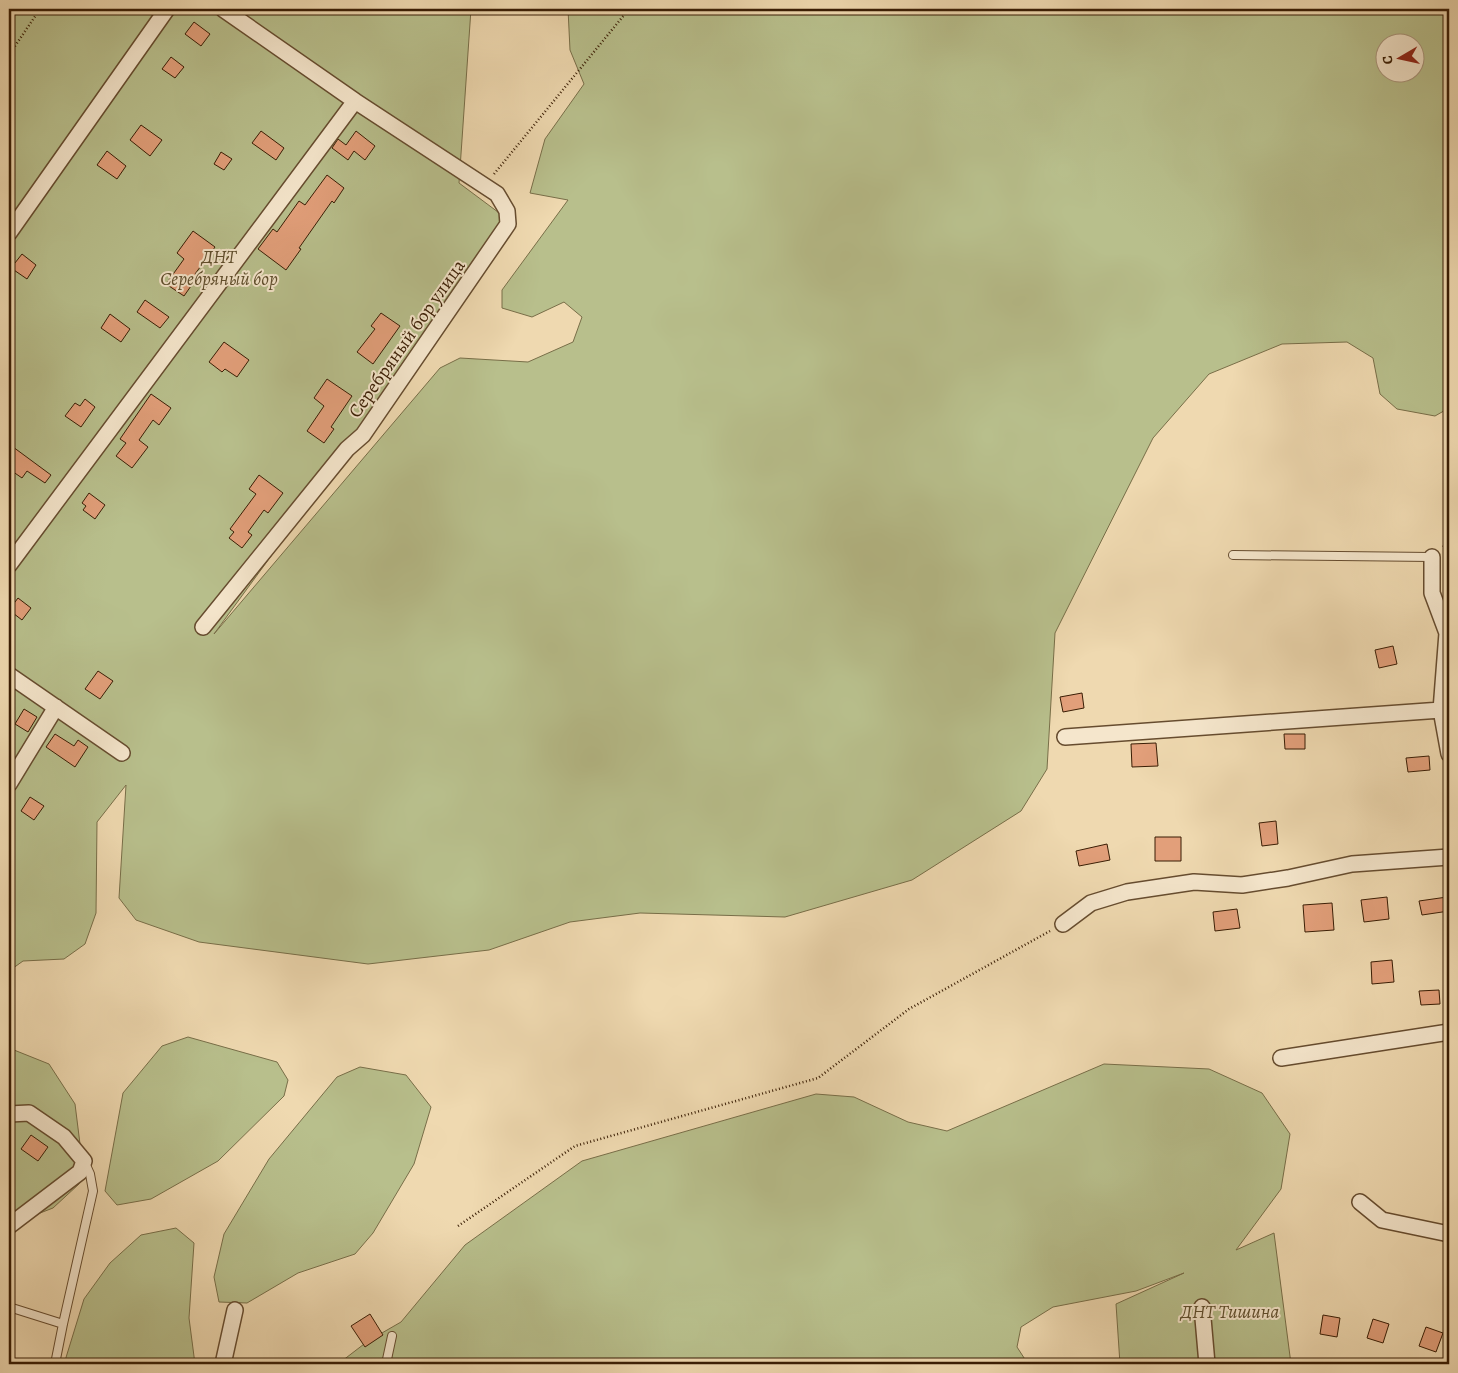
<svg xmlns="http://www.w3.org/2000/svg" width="1458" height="1373" viewBox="0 0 1458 1373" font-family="Alegreya,serif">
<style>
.green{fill:#b8bf8c;stroke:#786e48;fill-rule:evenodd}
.building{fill:#e29f7a;stroke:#391d04}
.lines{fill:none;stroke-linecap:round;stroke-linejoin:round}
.lane-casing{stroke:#664c2f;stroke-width:10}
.street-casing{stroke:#664c2f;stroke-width:18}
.path{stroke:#391d04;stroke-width:2.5;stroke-dasharray:1 2.5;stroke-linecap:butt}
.lane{stroke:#f5e6cc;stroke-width:8}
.street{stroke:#f5e6cc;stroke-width:15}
.labels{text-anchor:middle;stroke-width:4;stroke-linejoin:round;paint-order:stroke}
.park-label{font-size:19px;font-style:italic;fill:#5f4e2d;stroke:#f5e6cc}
.street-label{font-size:19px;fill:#391d04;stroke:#f5e6cc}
</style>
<rect width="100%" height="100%" fill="#efd9b0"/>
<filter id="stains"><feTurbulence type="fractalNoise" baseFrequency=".004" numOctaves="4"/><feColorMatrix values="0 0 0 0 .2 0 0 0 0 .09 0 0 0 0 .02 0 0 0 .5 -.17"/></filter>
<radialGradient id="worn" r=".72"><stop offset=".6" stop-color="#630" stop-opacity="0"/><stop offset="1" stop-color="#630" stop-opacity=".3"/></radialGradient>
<path class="green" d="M9,9H471L459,183L514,224L214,634L440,368L460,358L528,362L573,342L582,317L564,302L532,317L502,308V290L568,200L530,193L545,139L584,84L570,50L568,9H1449V408L1435,416L1397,409L1380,394L1373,358L1347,342L1282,344L1209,374L1153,438L1055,633L1047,769L1021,811L912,880L785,917L640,913L570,922L489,950L368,964L199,942L136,920L119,898L126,785L97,822L96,913L85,944L64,959L23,961L9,971ZM1386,42H1416V72H1386Z
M188,1037L277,1062L288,1080L284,1096L218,1161L151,1199L117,1205L105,1191L123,1093L162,1046Z
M9,1048L49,1064L75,1104L81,1152L79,1184L53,1208L22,1220L9,1240Z
M1104,1064L1209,1069L1262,1093L1290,1134L1281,1189L1236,1250L1274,1233L1291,1364H1120L1116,1304L1184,1273L1136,1291L1053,1307L1021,1327L1017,1347L1028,1364H338L368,1341L401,1322L465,1245L582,1161L816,1094L854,1097L908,1122L947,1131Z
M360,1067L406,1075L431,1107L414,1164L373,1233L355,1254L298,1273L247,1303L219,1302L214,1277L224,1234L269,1159L337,1077Z
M176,1228L194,1243L189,1318L195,1364H64L84,1299L110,1263L141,1235Z"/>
<path class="building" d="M194,22L210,34L201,46L185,34Z
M171,57L184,67L175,78L162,69Z
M141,125L162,140L150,156L130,140Z
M261,131L284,148L276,160L252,143Z
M356,131L375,146L365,160L354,151L348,160L332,148L338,139L346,145Z
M107,151L126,166L117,179L97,165Z
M221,152L232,159L224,170L214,164Z
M327,175L344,188L334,203L332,201L299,248L301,249L286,270L258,249L273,229L277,232L299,201L305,205Z
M193,231L215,247L195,274L198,276L184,296L166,284L184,259L177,253Z
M22,254L36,265L27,279L11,268Z
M145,300L169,317L160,328L137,312Z
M381,313L400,326L373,364L357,352L375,329L371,326Z
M110,314L130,329L121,342L101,328Z
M224,342L249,360L237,377L225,369L222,372L209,362Z
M327,379L352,396L331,427L334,429L324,443L307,431L324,406L314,398Z
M151,394L171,408L159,425L153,420L139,440L148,447L132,468L116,456L126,443L120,439Z
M85,399L95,407L81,427L65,416L75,403L80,406Z
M9,444L51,475L45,483L27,471L22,478L9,469Z
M259,475L283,493L268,513L264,510L248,532L252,535L242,548L229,538L234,532L230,529L256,494L249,489Z
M89,493L105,505L95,519L83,510L86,506L82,503Z
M18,598L31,608L22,620L9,610Z
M1393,646L1397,664L1379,668L1375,650Z
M98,671L113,681L100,699L85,689Z
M1082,693L1084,708L1063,712L1060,697Z
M24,709L37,717L28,732L15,724Z
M55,734L74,746L78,740L88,747L75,767L46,747Z
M1284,734H1305V749H1285Z
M1156,743L1158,766L1132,767L1131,744Z
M1429,756L1430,770L1408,772L1406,758Z
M30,797L44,806L34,820L21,811Z
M1276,821L1278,844L1262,846L1259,823Z
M1155,837H1181V861H1155Z
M1107,844L1110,860L1079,866L1076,851Z
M1387,897L1389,919L1364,922L1361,900Z
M1447,897L1449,911L1422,915L1419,901Z
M1332,903L1334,930L1305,932L1303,905Z
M1237,909L1240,928L1215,931L1213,912Z
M1392,960L1394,982L1372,984L1371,962Z
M1439,990L1440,1004L1421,1005L1419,991Z
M31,1135L48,1147L38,1161L21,1149Z
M370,1314L383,1335L365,1347L351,1326Z
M1323,1315L1340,1318L1337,1337L1320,1334Z
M1373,1319L1389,1324L1383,1343L1367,1338Z
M1426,1327L1443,1333L1436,1352L1419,1346Z"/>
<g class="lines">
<defs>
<path id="lane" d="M1233,555L1432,557
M9,1307L63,1324L55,1364
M63,1324L93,1191L90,1174L85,1163
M386,1364L392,1336"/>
<path id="street" d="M9,233L167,9
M1432,557V593L1447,633L1441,710L1449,754
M9,565L355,101L223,9
M203,627L347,449L363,435L508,224L507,211L497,194L355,101
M9,675L122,753
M1065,737L1441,710
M9,784L56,707
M1063,924L1091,903L1127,892L1194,882L1242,885L1288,878L1352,864L1449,857
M1281,1058L1449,1032
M9,1114L29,1113L64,1137L84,1161L80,1172L9,1226
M1360,1202L1382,1220L1449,1234
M1202,1307L1207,1364
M223,1364L235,1310"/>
</defs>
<use href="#lane" class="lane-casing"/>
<use href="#street" class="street-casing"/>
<path class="path" d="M9,55L40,9
M494,174L629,9
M1443,547L1449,542
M458,1226L575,1146L818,1078L909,1009L1050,931"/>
<use href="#lane" class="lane"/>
<use href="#street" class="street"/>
</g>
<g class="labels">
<g class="park-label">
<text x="219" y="263">ДНТ<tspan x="219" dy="22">Серебряный бор</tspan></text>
<text x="1230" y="1318">ДНТ Тишина</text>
</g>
<g class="street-label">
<text transform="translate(406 338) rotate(-55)" y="7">Серебряный бор улица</text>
</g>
</g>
<rect width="1458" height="1373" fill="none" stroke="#efd9b0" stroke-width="30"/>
<rect x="10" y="10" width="1438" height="1353" fill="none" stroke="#391d04" stroke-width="2.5"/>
<rect x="15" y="15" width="1428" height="1343" fill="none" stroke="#391d04"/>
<g transform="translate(1400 58) rotate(261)"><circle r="24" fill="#f5e6cc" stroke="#aa967c"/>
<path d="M0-4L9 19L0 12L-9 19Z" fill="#8f2418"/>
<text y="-8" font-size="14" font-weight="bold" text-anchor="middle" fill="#391d04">С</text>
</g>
<rect width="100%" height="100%" filter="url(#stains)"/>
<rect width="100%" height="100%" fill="url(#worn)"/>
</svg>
